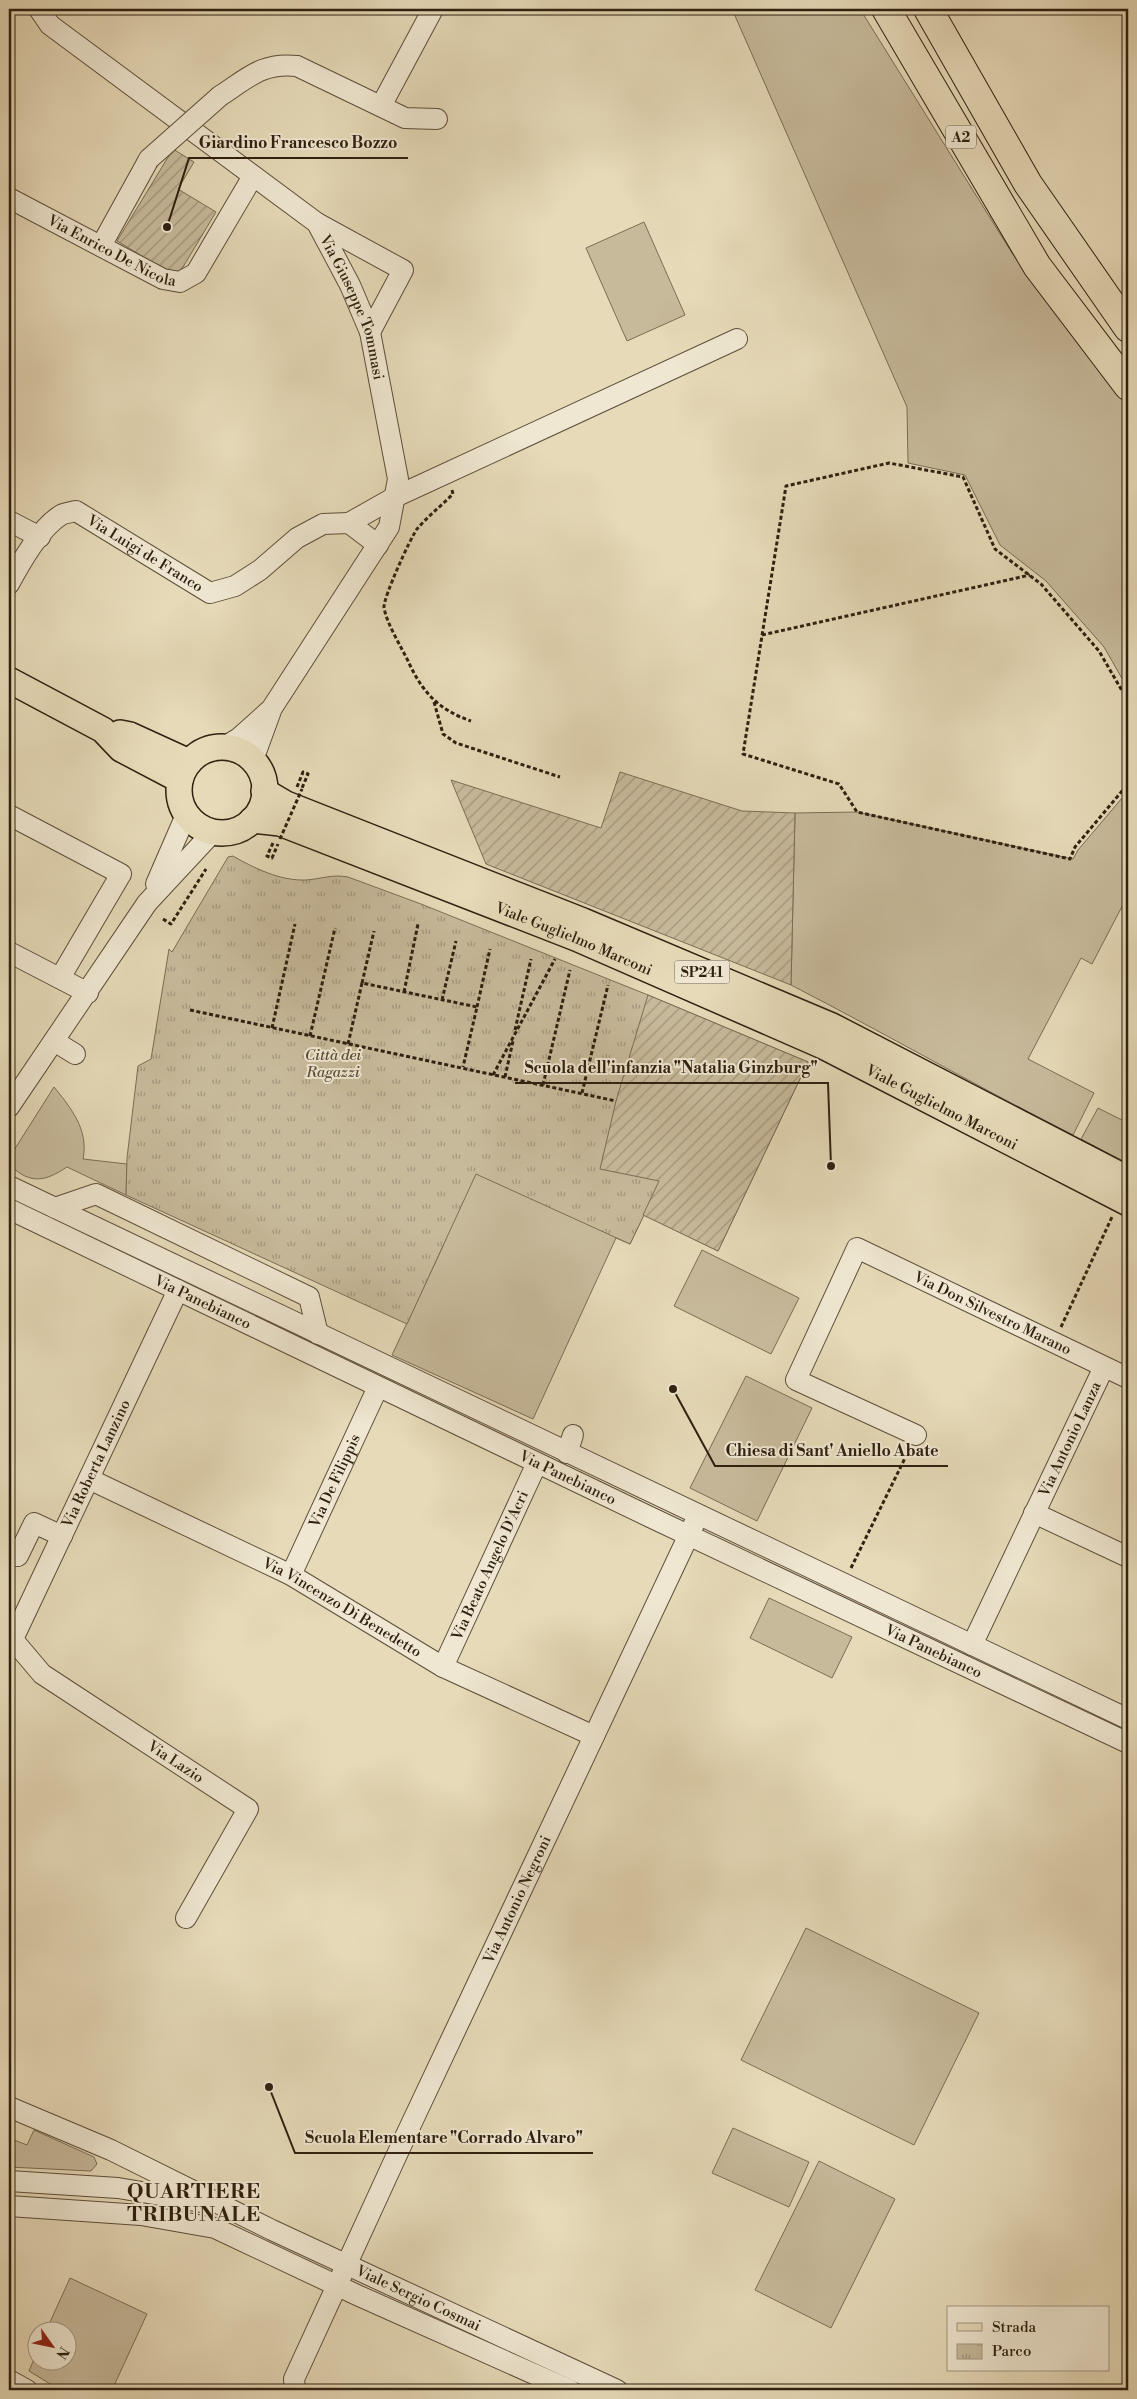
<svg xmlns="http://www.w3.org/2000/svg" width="1137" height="2399" viewBox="0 0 1137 2399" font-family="'Libre Bodoni',serif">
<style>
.grass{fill:#c7ba9b;stroke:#7b6d56}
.park{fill:url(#park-tufts);stroke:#7b6d56}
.garden{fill:url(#garden-furrows);stroke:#7b6d56}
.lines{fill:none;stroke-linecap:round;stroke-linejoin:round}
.minor-casing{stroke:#5d4e3a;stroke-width:22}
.major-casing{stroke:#2f2010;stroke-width:28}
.highway-casing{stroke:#2f2010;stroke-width:30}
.path{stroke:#2f2010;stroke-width:3;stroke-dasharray:4 2.5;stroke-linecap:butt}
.minor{stroke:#efe7d1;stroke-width:20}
.major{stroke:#e6dab8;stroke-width:25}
.highway{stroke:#e6dab8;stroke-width:28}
.minor-bridge-casing{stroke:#5d4e3a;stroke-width:22;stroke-linecap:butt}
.path-bridge{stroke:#2f2010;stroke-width:3;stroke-dasharray:4 2.5;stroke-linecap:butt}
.minor-bridge{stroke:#efe7d1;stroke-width:20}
.labels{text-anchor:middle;stroke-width:4;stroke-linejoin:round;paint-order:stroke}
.shield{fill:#efe7d1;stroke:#695c4a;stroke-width:1}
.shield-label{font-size:14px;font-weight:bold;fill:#2f2010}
.street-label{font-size:15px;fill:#2f2010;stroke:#efe7d1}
.park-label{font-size:15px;font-style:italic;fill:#5d4e3a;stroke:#efe7d1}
.district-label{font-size:20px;font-weight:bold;letter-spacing:1px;fill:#2f2010;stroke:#efe7d1}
.leader{fill:none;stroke:#2f2010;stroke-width:2}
.callout-dot{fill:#2f2010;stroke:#efe7d1;stroke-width:2}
.callout-label{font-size:16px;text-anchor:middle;font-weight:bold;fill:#2f2010;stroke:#efe7d1;stroke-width:4;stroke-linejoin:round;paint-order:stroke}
</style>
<defs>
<pattern id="park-tufts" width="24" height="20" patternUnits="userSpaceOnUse" patternTransform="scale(1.25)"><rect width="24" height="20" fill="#c7ba9b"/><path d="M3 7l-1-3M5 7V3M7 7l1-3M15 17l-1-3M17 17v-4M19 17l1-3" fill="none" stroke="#a2977d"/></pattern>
<pattern id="garden-furrows" width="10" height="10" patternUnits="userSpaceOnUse" patternTransform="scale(1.25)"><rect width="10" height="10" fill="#c7ba9b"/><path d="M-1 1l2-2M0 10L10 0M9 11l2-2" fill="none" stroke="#a2977d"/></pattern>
</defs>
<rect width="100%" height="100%" fill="#e6dab8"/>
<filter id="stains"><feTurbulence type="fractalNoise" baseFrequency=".004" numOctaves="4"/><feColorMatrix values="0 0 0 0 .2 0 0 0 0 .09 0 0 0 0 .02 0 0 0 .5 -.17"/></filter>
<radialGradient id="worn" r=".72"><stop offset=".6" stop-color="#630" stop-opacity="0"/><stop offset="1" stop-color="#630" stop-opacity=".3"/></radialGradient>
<path class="grass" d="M732,9H860L1012,253L1128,408V689L1104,647L1046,581L1000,545L965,475L908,463L907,407Z
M644,222L685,315L627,341L586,248Z
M1128,791V895L1092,964L1081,958L1028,1059L1094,1093L1073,1135C978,1087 886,1034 791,985L795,813L857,812L1073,859L1078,850Z
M54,1087C71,1108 89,1130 83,1159L127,1164L126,1195L67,1167C46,1181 31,1185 11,1166L9,1158Z
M1098,1108L1128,1123V1164L1081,1139Z
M452,1131L660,1181L630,1244L616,1238L533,1419L392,1355L443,1246Z
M702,1250L799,1298L771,1354L674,1306Z
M746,1376L812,1408L757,1521L690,1488Z
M769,1598L852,1637L832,1678L750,1638Z
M806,1928L979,2013L914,2145L741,2060Z
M733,2128L809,2162L789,2207L712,2173Z
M34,2130L94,2157L97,2164L91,2171L9,2167V2138L27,2145Z
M819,2161L895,2199L831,2328L755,2290Z
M70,2278L147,2314L112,2390H60L29,2371L37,2352L38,2362H68V2332L46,2331Z"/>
<path class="park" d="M233,856C254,868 280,881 306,880C321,879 332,874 348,877L421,904L648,995L808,1062L718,1251L644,1215L630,1244L476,1174L407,1324L126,1195L127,1158L138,1066L151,1059L169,949L172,952L228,857Z"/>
<path class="garden" d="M173,149L194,162L178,189L216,212L177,277L117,241Z
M620,772L742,811L795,813L791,985L486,864L451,780L601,828Z
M648,995L808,1062L718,1251L643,1215L659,1181L600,1169L616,1101Z"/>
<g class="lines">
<defs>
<g id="minor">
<path id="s1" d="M39,9L50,25L317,223L350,285L370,332L398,479L389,527L272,708L253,760"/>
<path d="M220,96C248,78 262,62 297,66L405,118L437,119"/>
<path d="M381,106L433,9"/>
<path id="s2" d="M9,198L163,279L180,282L196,273L253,176"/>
<path d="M317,223L403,270L370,332"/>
<path d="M101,246L149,159"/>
<path d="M9,521L40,537"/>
<path d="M349,523L395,497L737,339"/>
<path id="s3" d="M9,584C21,562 40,528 61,515C65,513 72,512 76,511L210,593L235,586L260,570L297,538L323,524L349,523L378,545"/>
<path d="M224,747L239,738L269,711"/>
<path d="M9,815L121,874L60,978"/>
<path d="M156,884L186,815"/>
<path d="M9,952L88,993"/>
<path d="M54,1041L75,1054"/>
<path d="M9,1107L147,903L213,832"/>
<path d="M9,1186L1128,1719"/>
<path d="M55,1208L96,1194L309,1297L318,1334"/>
<path id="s4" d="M9,1209L650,1517L1128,1743"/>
<path id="s5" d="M916,1435L796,1380L857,1248L1128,1378"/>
<path d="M567,1453L573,1435"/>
<path id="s6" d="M89,1479L291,1575L443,1667L594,1736"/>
<path d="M1034,1513L1128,1557"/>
<path d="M9,1552L18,1556L34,1523L62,1536"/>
<path id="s7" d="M291,1575L378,1387"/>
<path id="s8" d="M9,1635L42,1674L248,1809L186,1918"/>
<path id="s9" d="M13,1639L178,1290"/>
<path id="s10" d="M972,1645L1104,1367"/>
<path id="s11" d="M443,1667L537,1463"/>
<path id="s12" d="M9,2107L111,2150L272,2230L617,2390"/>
<path d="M9,2181L118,2188L201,2202"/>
<path d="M9,2206L141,2215L215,2228L357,2295L570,2390"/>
<path d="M9,2380L27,2390"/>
<path id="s13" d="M295,2390L294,2379L406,2135L694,1524"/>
</g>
<g id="major">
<path d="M9,680L103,730L121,749L180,780"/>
<path d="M120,733L130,735L189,762"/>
<circle cx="222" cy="790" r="43"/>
<path d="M264,791L286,804L583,921L832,1026L1128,1179"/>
<path id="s14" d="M252,820L280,823L576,938L823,1046L1128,1203"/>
</g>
<path id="highway" d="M886,9L1037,266L1128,386
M928,9L1028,184L1128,328"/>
</defs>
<use href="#minor" class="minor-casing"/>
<use href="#major" class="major-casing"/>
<use href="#highway" class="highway-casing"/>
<path class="path" d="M452,490L453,494C441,506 427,517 417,529C410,539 384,596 384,607C386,623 402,648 409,663C423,693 439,710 471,721
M762,635L1030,575
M1128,701L1099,651L1041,584L995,549L963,477L889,463L786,486L743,754L839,784L857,812L1070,859L1075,847L1128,784
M434,702L443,734L456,743L560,777
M297,787L303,772L308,774L302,788
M273,843L267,856L272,858L278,844
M163,919L171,924L206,869
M362,983L374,931
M404,992L418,924
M442,1000L456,941
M477,1007L490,949
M190,1010L616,1101
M272,1028L295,924
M515,1030L531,959
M310,1036L335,928
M348,1044L362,983L477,1007L463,1067
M493,1075L555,959
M505,1077L513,1041
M543,1085L570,970
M582,1093L608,985
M1061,1327L1112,1217
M851,1568L908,1452"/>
<use href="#minor" class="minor"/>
<use href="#major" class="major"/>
<use href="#highway" class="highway"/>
<defs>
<path id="minor-bridge" d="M149,159L220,96"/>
</defs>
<use href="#minor-bridge" class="minor-bridge-casing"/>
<path class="path-bridge" d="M280,839L302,789"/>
<use href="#minor-bridge" class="minor-bridge"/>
</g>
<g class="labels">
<g class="shield">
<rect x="946" y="125.5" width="30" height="23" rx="4"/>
<rect x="674.5" y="960.5" width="55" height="23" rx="4"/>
</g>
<g class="shield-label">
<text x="961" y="142">A2</text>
<text x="702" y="977">SP241</text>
</g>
<g class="street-label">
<text dy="5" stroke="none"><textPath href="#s2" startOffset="116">Via Enrico De Nicola</textPath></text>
<text dy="5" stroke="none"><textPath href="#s1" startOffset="444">Via Giuseppe Tommasi</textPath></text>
<text dy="5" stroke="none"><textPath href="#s3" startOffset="184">Via Luigi de Franco</textPath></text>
<text dy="5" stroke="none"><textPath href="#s14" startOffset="344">Viale Guglielmo Marconi</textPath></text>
<text dy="5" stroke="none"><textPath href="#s14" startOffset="749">Viale Guglielmo Marconi</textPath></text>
<text dy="5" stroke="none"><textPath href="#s4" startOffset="215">Via Panebianco</textPath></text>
<text dy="5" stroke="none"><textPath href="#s5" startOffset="428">Via Don Silvestro Marano</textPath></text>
<text dy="5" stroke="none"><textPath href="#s10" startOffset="228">Via Antonio Lanza</textPath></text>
<text dy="5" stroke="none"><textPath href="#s9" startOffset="194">Via Roberta Lanzino</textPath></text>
<text dy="5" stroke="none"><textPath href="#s4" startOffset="620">Via Panebianco</textPath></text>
<text dy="5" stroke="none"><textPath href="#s7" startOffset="104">Via De Filippis</textPath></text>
<text dy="5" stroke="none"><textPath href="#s11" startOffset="112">Via Beato Angelo D'Acri</textPath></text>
<text dy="5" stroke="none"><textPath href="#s6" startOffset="284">Via Vincenzo Di Benedetto</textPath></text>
<text dy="5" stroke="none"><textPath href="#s4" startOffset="1025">Via Panebianco</textPath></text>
<text dy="5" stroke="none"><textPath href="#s8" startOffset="211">Via Lazio</textPath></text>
<text dy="5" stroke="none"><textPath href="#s13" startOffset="540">Via Antonio Negroni</textPath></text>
<text dy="5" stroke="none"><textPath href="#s12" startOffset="452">Viale Sergio Cosmai</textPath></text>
</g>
<g class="park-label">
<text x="333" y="1060">Città dei<tspan x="333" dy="17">Ragazzi</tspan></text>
</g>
<g class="district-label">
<text x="194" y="2198">QUARTIERE<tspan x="194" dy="23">TRIBUNALE</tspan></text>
</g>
</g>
<path class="leader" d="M167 227L189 158H408M831 1166L828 1083H515M673 1389L715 1466H948M269 2087L295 2153H593"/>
<g class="callout-dot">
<circle cx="167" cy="227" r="5"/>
<circle cx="831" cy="1166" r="5"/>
<circle cx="673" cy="1389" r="5"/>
<circle cx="269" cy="2087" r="5"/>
</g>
<g class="callout-label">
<text x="298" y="148">Giardino Francesco Bozzo</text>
<text x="671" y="1073">Scuola dell'infanzia "Natalia Ginzburg"</text>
<text x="832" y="1456">Chiesa di Sant' Aniello Abate</text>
<text x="444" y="2143">Scuola Elementare "Corrado Alvaro"</text>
</g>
<rect width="1137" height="2399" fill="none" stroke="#e6dab8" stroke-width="30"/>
<rect x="10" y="10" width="1117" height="2379" fill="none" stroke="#2f2010" stroke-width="2.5"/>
<rect x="15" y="15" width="1107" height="2369" fill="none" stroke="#2f2010"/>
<rect x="947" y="2306" width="162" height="65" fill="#efe7d1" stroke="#a29784"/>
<rect x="957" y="2323" width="25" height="8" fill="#e6dab8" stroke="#a29784"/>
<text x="992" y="2332" font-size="15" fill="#2f2010">Strada</text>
<rect x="957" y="2344" width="25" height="15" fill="url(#park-tufts)" stroke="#a29784"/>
<text x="992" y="2356" font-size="15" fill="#2f2010">Parco</text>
<g transform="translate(52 2346) rotate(123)"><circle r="24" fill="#efe7d1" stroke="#a29784"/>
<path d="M0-4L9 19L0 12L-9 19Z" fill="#8f2418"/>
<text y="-8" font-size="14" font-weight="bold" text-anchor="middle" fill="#2f2010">N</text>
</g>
<rect width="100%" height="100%" filter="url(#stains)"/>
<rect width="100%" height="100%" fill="url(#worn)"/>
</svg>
